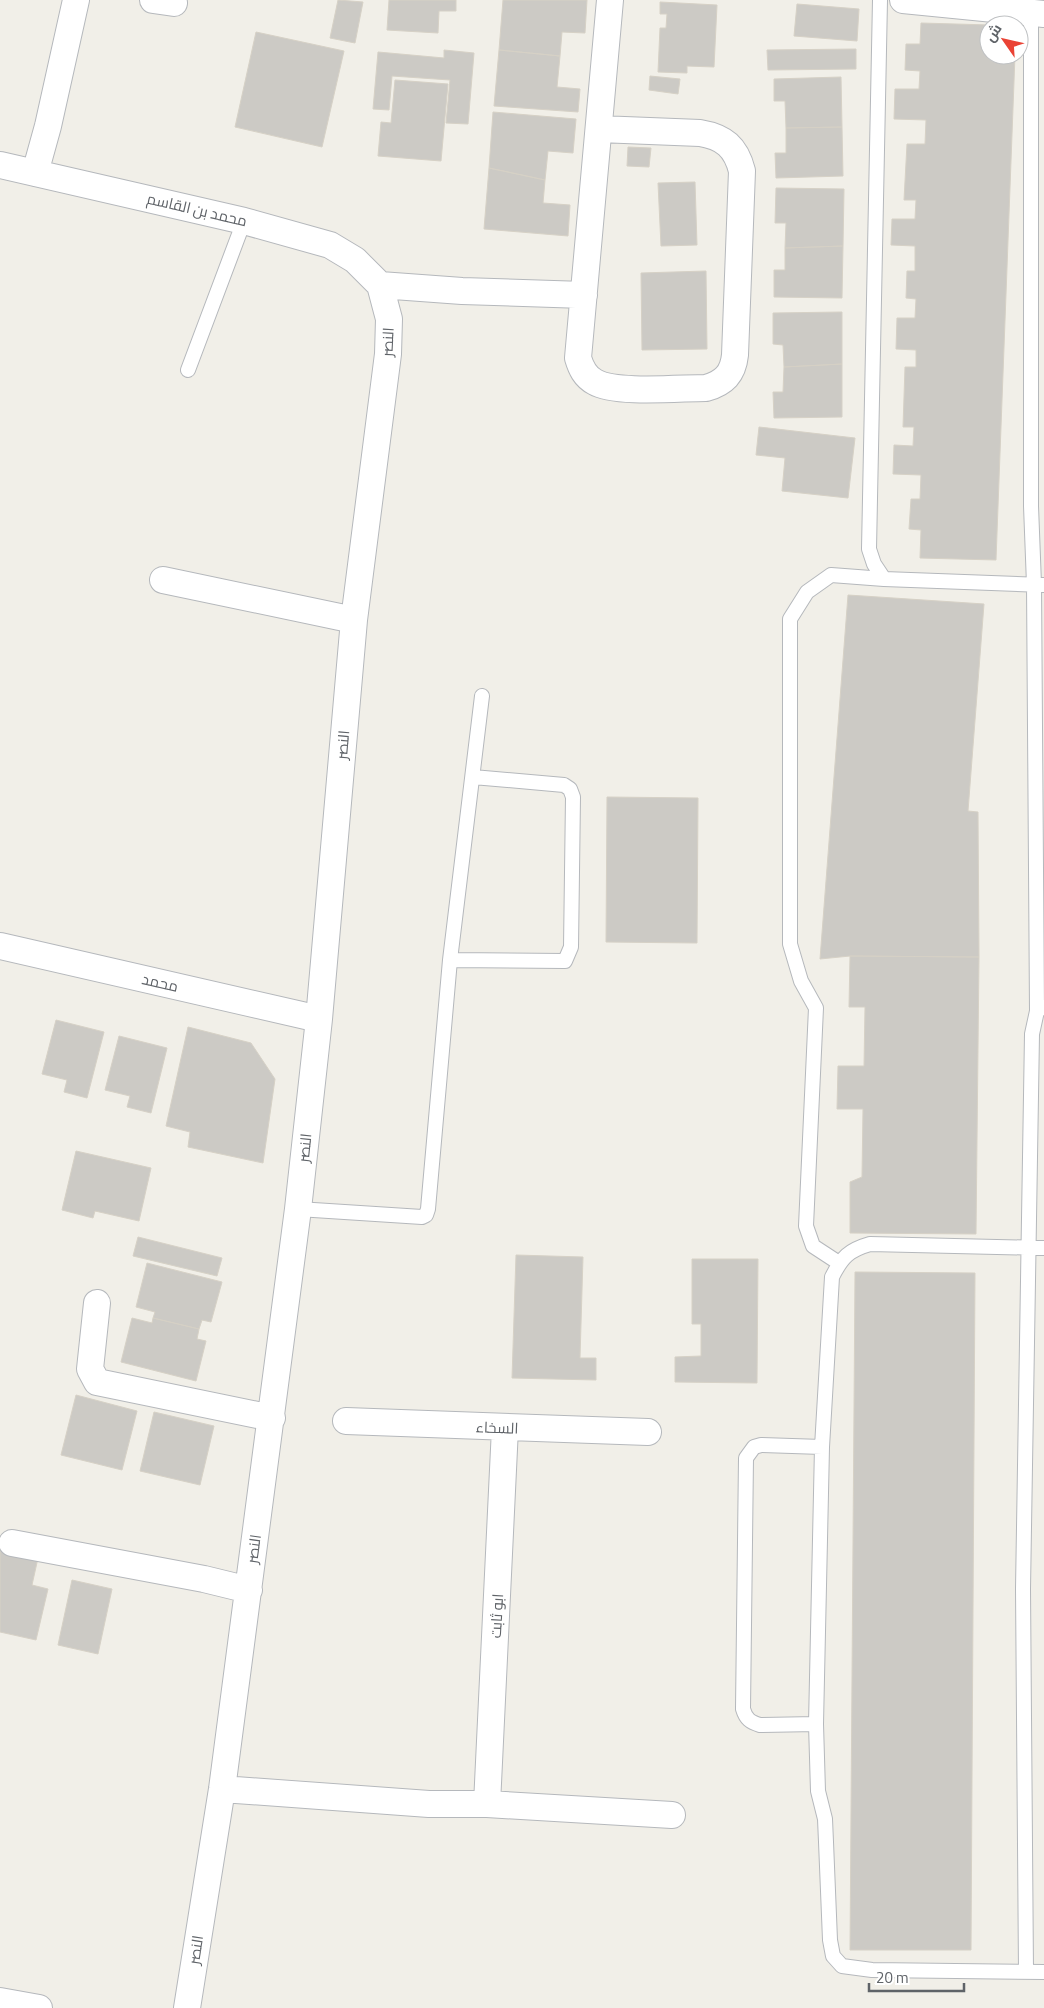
<svg xmlns="http://www.w3.org/2000/svg" width="1044" height="2008" viewBox="0 0 1044 2008" font-family="'Titillium Web',Cairo,sans-serif">
<style>
.building{fill:#cccac5;stroke:#d6d1c6}
.lines{fill:none;stroke-linecap:round;stroke-linejoin:round}
.service-casing{stroke:#b5b8bc;stroke-width:16}
.minor-casing{stroke:#b5b8bc;stroke-width:28}
.service{stroke:#fff;stroke-width:14}
.minor{stroke:#fff;stroke-width:26}
.labels{text-anchor:middle;stroke-width:5;stroke-linejoin:round;paint-order:stroke}
.street-label{font-size:15px;fill:#5f6368;stroke:#fff}
</style>
<rect width="100%" height="100%" fill="#f1efe8"/>
<path class="building" d="M338,0L363,2L355,43L330,38Z
M389,0H456V11H439L438,33L387,30Z
M503,0H587L585,33L562,32L560,56L499,50Z
M660,2L717,5L714,67L687,66V73L658,72L660,28H666L667,14H660Z
M797,4L859,9L857,41L794,36Z
M921,23L990,25L989,55H1015L996,560L920,558L921,530L909,529L911,499H920L921,475L893,474L894,445L913,446L914,427H903L905,367H916V350L896,349L897,318H915L916,299L906,298L907,271H915V246L891,245L892,219H915L916,200H904L907,144H925L926,120L894,119L895,89H919L920,71L905,70L906,44H920Z
M256,32L344,51L322,147L235,127Z
M856,49V69L768,70L767,50Z
M444,50L474,53L468,124L446,123L450,80L392,76L389,110L373,109L378,52L444,58Z
M499,50L560,56L557,87L580,89L578,112L494,106Z
M650,76L680,79L678,94L649,90Z
M841,77L842,127L786,128L785,101H774V79Z
M395,80L448,84L441,161L378,156L381,122L391,123Z
M493,112L576,119L573,153L548,151L545,180L489,168Z
M842,127L843,176L776,178L775,153H786V128Z
M628,147L651,148L649,167L627,166Z
M489,168L545,180L543,203L570,205L568,236L484,229Z
M695,182L697,245L661,246L658,183Z
M776,188L844,189L843,246L785,248L786,223H775Z
M843,246L842,298L774,297V270H785V248Z
M706,271L707,349L642,350L641,273Z
M842,312V364L784,367L783,345L773,344V313Z
M842,364V417L774,418L773,392H783L784,367Z
M759,427L855,438L848,498L782,491L785,458L756,455Z
M848,595L984,604L968,811L978,812L979,957L850,956L820,959Z
M607,797L698,798L697,943L606,942Z
M850,956L979,957L976,1234L850,1233V1182L862,1177L863,1109H837L838,1066H864L865,1007H849Z
M56,1020L104,1032L87,1098L64,1092L67,1080L42,1074Z
M188,1027L251,1043L275,1079L263,1163L188,1147L190,1132L166,1126Z
M119,1036L167,1048L151,1113L127,1107L130,1096L105,1090Z
M76,1151L151,1168L139,1221L95,1211L93,1218L62,1210Z
M138,1237L222,1258L217,1276L133,1256Z
M516,1255L583,1257L580,1358H596V1380L512,1378Z
M692,1259H758L757,1383L675,1382V1357L701,1356V1324H692Z
M147,1263L222,1282L211,1322L202,1320L199,1329L153,1318L155,1312L136,1307Z
M855,1272L975,1273L971,1950H850Z
M132,1318L152,1323L153,1318L199,1329L197,1339L206,1341L196,1381L121,1362Z
M76,1395L137,1411L122,1470L61,1455Z
M154,1412L214,1426L200,1485L140,1471Z
M0,1550L38,1558L32,1585L48,1589L36,1640L0,1632Z
M72,1580L112,1589L98,1654L58,1645Z"/>
<g class="lines">
<defs>
<path id="service" d="M880,0L869,549L874,564L884,579L1043,585
M1031,12V506L1034,584L1037,1011
M188,370L244,221
M450,960L565,961L571,947L573,797L570,789L564,785L473,777
M298,1209L422,1217L426,1215L428,1209L450,960L482,696
M1044,1248L870,1244C849,1250 842,1257 832,1277L822,1447L816,1724L818,1791L825,1819L826,1842L830,1940L833,1956L842,1966L872,1970L1044,1972
M839,1263L813,1246L806,1226L816,1008L801,981L790,944V619L807,592L831,575L884,579
M816,1724L760,1725C750,1722 746,1719 743,1709L746,1458L754,1447L761,1445L822,1447
M1026,1972L1023,1589L1032,1034L1037,1011L1044,1007"/>
<path id="minor" d="M153,0L174,3
M903,0L1044,14
M599,129L700,133C724,137 736,147 742,171L735,355C733,374 724,383 706,388C680,388 615,394 595,382C585,377 581,368 578,358L610,0
M0,165L244,221L330,245L355,260L380,285L389,319L388,354L354,620L319,1019L298,1209L222,1789L187,2008
M35,173L48,126L76,0
M380,285L462,291L584,295
M163,580L354,620
M0,946L319,1019
M97,1303L90,1369L97,1382L272,1418
M346,1421L648,1432
M12,1543L204,1579L249,1590
M222,1789L429,1804H487L672,1815
M487,1804L505,1428
M0,2001L39,2008"/>
</defs>
<use href="#service" class="service-casing"/>
<use href="#minor" class="minor-casing"/>
<use href="#service" class="service"/>
<use href="#minor" class="minor"/>
</g>
<g class="labels">
<g class="street-label">
<text transform="translate(197 210) rotate(13)" y="5">محمد بن القاسم</text>
<text transform="translate(388 342) rotate(-87)" y="5">النصر</text>
<text transform="translate(343 745) rotate(-85)" y="5">النصر</text>
<text transform="translate(160 983) rotate(13)" y="5">محمد</text>
<text transform="translate(305 1148) rotate(-84)" y="5">النصر</text>
<text transform="translate(497 1428) rotate(2)" y="5">السخاء</text>
<text transform="translate(254 1549) rotate(-82)" y="5">النصر</text>
<text transform="translate(497 1616) rotate(-87)" y="5">ابو ثابت</text>
<text transform="translate(196 1950) rotate(-81)" y="5">النصر</text>
</g>
</g>
<g transform="translate(1004 40) rotate(304)"><circle r="24" fill="#ffffff" stroke="#bfc1c3"/>
<path d="M0-4L9 19L0 12L-9 19Z" fill="#ea4335"/>
<text y="-8" font-size="14" font-weight="bold" text-anchor="middle" fill="#5f6368">ش</text>
</g>
<path d="M869 1983v8h95v-8" fill="none" stroke="#5f6368" stroke-width="2.5"/>
<text x="876" y="1983" font-size="15" fill="#5f6368" stroke="#ffffff" stroke-width="4" paint-order="stroke">20 m</text>
</svg>
